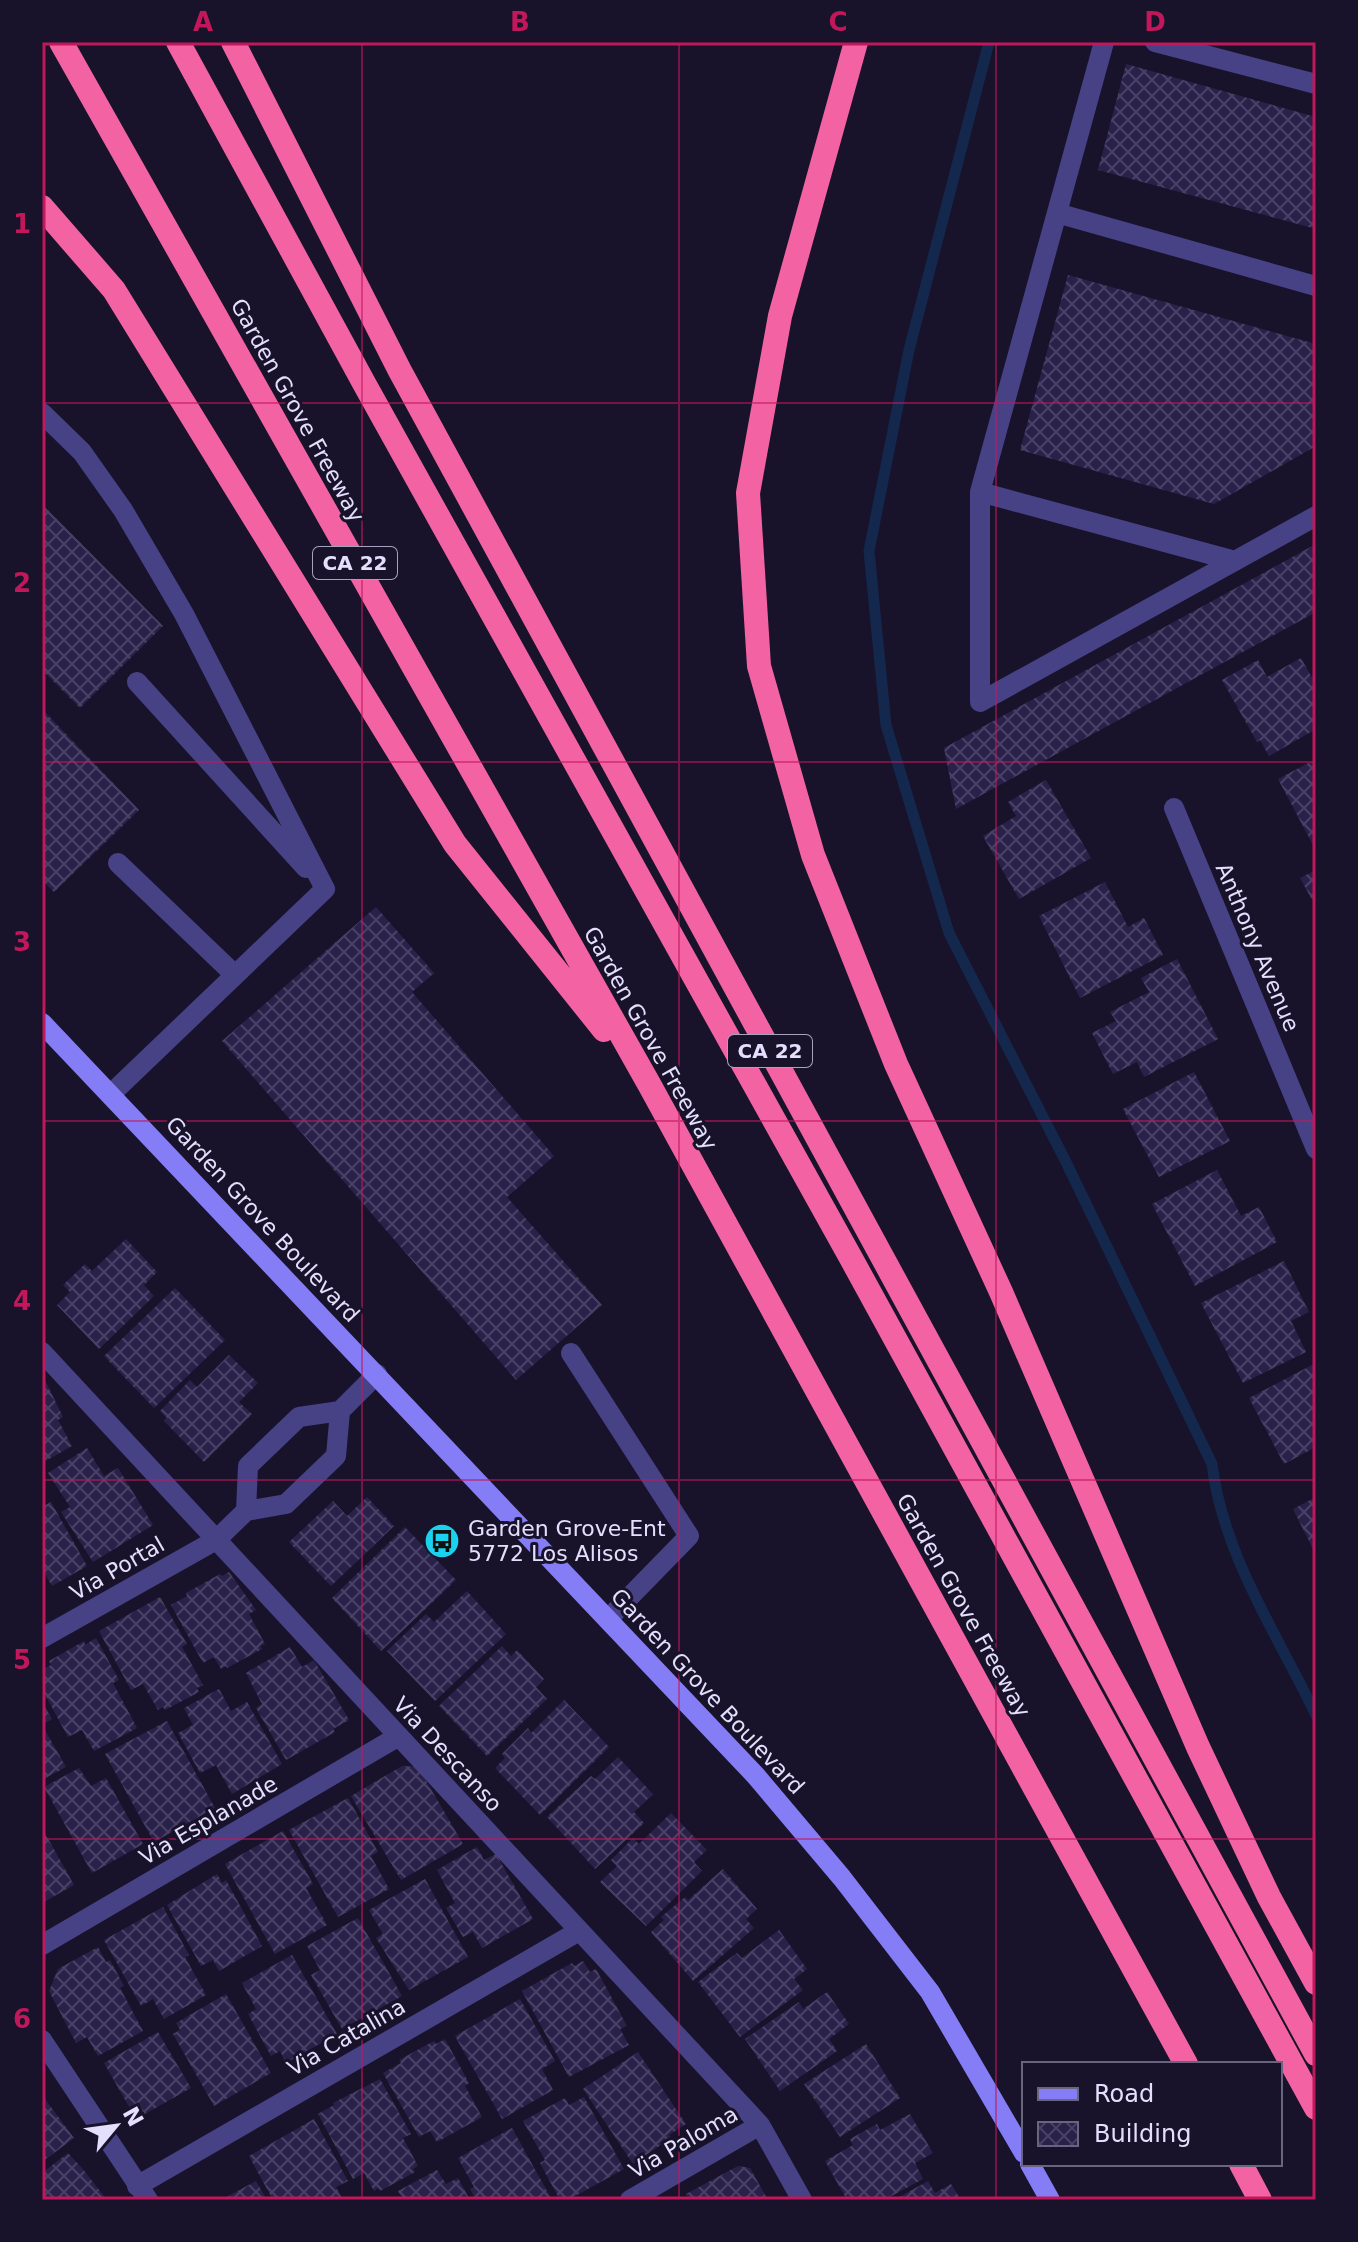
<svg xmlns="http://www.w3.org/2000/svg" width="1358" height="2242" viewBox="0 0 1358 2242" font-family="'DejaVu Sans',sans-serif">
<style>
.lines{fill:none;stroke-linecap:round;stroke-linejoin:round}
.stream{stroke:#14284e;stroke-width:11}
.building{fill:url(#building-cross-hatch)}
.lane{stroke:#474286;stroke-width:20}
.street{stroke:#474286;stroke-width:20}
.secondary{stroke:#847df5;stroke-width:20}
.highway{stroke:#f363a4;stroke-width:24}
.grid{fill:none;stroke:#c2185b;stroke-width:2;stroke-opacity:0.55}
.labels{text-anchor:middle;stroke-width:6;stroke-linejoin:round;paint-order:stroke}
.shield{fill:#18132a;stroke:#a7a2be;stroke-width:2}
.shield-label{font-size:20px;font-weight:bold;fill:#e4dffd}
.street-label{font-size:22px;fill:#e4dffd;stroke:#18132a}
.poi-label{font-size:22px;fill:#e4dffd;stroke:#18132a;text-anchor:start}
.neatline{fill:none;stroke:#c2185b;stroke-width:3}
.grid-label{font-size:26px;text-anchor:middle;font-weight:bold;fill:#c2185b}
</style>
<defs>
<pattern id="building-cross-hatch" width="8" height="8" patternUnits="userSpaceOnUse" patternTransform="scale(2)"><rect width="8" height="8" fill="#2a214a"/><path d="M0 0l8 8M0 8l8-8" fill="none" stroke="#494165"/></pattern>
</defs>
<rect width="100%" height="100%" fill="#18132a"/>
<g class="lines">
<path class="stream" d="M989,42L909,350L869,551L886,725L949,933L1065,1160L1212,1464C1223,1555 1277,1634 1316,1715"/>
</g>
<path class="building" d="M1126,64L1316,117V229L1098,170Z
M1068,275L1316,344V446L1214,504L1020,450Z
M42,504L163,626L80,708L42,670Z
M1316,544V612L956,809L944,748Z
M1301,658L1316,685V729L1269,756L1260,740L1257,742L1222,680L1258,660L1267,677Z
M42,709L139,810L54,892L42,880Z
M1316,759V843L1313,845L1278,779Z
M1046,780L1091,858L1019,899L983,836L1016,816L1008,802Z
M1316,870V907L1300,878Z
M1105,882L1128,927L1144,918L1163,955L1080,998L1039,916Z
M376,907L434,973L412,992L554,1156L507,1197L602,1305L516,1380L222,1041Z
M1177,959L1218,1039L1144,1077L1137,1062L1113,1074L1092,1033L1116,1021L1110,1012L1149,992L1141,978Z
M1194,1072L1230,1141L1159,1177L1123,1109Z
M1217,1170L1241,1216L1259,1207L1277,1242L1195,1286L1152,1204Z
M126,1239L157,1272L144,1285L154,1296L99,1349L57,1305L70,1292L63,1285L85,1264L92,1271Z
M1284,1261L1309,1312L1291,1321L1306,1352L1243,1383L1201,1303Z
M175,1288L225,1340L154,1408L104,1356Z
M229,1355L258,1383L239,1402L252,1414L204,1462L164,1421L167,1418L160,1411L190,1380L197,1387Z
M1312,1365L1316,1372V1447L1284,1464L1249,1398Z
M42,1374L63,1417L58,1420L72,1446L42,1463Z
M87,1448L104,1476L118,1468L153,1525L93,1562L61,1512L70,1507L48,1473Z
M367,1497L394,1526L331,1586L289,1542L333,1501L347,1516Z
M1316,1497V1555L1293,1509Z
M51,1502L87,1566L52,1586L42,1569V1507Z
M405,1527L456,1580L381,1651L332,1598Z
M229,1572L256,1610L249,1614L265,1644L260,1646L262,1649L227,1668L226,1666L221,1669L214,1657L203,1663L171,1605L187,1596L186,1593L220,1574L222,1576Z
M467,1591L506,1634L435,1701L387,1651L426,1614L434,1622Z
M160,1597L187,1644L182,1647L203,1685L197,1688L199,1692L165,1710L163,1707L158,1710L143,1684L131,1690L99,1631Z
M96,1638L119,1680L113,1683L137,1728L94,1751L82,1730L68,1737L42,1689V1670L51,1665L49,1661L84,1641L85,1645Z
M502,1646L511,1656L517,1650L544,1679L536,1687L547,1699L487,1756L439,1706Z
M290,1647L302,1667L314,1660L349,1720L333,1729L335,1732L286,1760L256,1708L262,1704L246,1673Z
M219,1689L231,1711L247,1702L282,1764L232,1794L216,1765L200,1773L178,1733L193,1725L184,1708Z
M564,1700L609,1747L540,1815L495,1768L505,1758L502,1754L528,1728L531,1733Z
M42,1702L52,1719L42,1725Z
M167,1721L215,1808L154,1842L105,1754Z
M42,1725L66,1767L42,1780Z
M618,1757L653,1794L634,1812L644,1823L595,1869L547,1817L591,1776L595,1779Z
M402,1766L418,1767L463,1844L401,1880L351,1796Z
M79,1768L91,1786L106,1778L143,1844L92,1873L44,1787Z
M348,1798L378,1852L371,1856L389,1889L338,1917L289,1830Z
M671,1813L707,1850L694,1862L702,1871L646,1926L600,1882L617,1866L611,1860L633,1838L639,1844Z
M42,1828L74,1885L42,1903Z
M283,1831L313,1884L306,1888L327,1925L275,1954L225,1864Z
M477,1847L484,1860L496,1854L533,1919L482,1948L473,1932L463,1937L446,1908L455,1903L437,1870Z
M723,1869L757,1909L746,1919L754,1928L693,1981L651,1932L664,1920L661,1917L685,1897L688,1900Z
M217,1874L222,1883L226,1880L262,1946L219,1971L213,1960L201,1966L167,1905Z
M425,1879L468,1957L409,1990L376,1938L383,1934L369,1910Z
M163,1907L189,1955L185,1957L206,1995L164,2019L153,1999L141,2006L104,1940Z
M358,1918L402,1996L342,2029L311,1975L320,1970L307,1946Z
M779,1930L807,1969L794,1979L803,1990L740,2037L698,1982L737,1953L742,1958Z
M98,1947L106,1962L110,1960L124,1986L120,1988L143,2031L98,2056L87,2037L76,2043L49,1991L58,1969Z
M292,1955L337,2034L286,2063L280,2051L271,2056L248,2014L256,2009L242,1983Z
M583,1961L590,1972L596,1969L627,2026L620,2029L629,2045L569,2077L522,1991L572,1963L574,1966Z
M827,1992L849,2024L829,2039L837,2051L780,2091L745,2039L799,2002L803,2009Z
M226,1994L271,2073L214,2106L173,2034L180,2030L176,2023Z
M520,1999L555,2061L542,2069L553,2090L502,2119L455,2036Z
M158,2032L191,2088L136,2119L104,2063Z
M445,2039L469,2083L465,2086L482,2117L437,2142L430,2131L419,2137L383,2073L401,2063L399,2060L434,2041L436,2044Z
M866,2044L900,2098L840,2137L804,2084Z
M638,2052L686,2124L669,2135L671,2138L633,2164L583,2089Z
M380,2079L411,2134L403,2138L418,2166L413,2169L415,2172L380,2191L378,2188L374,2191L364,2173L353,2179L318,2114L334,2105L333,2103Z
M42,2095L74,2138L42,2162Z
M584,2097L624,2169L568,2200H560L540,2163L545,2160L523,2121L565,2098L569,2105Z
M910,2114L933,2153L915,2163L923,2179L884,2200H853L851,2197L847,2200L825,2161L853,2145L850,2139L877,2124L880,2130Z
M314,2119L348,2181L336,2187L343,2200H273L249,2156Z
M512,2128L552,2200H476L470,2189L474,2187L458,2158Z
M68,2153L82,2168L107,2200H42V2173Z
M738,2166L750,2168L768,2200H689L686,2194Z
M437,2170L446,2184L458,2178L470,2200H403L398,2191Z
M256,2181L267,2200H221Z
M928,2181L935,2193L951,2184L961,2200H894Z"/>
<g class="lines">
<path class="lane" d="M1104,42L980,492V702L1316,516
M1155,42L1316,84
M1057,213L1316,286
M42,413L82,452L123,510L184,614L325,889L111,1094
M980,492L1235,561
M137,682L306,868
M118,863L235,975
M571,1353L689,1536L609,1618
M246,1511L248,1466L299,1417L340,1411L377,1374
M216,1540L246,1511L286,1504L336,1456L340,1411"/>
<path class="street" d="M1174,808L1316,1149
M42,1352L760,2125L802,2200
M42,1638L216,1540
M42,1945L399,1736
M42,2040L148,2200
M137,2186L579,1931
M630,2200L760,2125"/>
<path class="secondary" d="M42,1023L756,1776L842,1878L930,1992L1024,2153
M1030,2164L1050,2200"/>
<path class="highway" d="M61,42L649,1084L1186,2064
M178,42L365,385L852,1260L1316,2108
M233,42L400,371L1316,2054
M856,42L780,316L748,493L759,666L813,855L896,1064L1001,1292L1198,1747L1269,1897L1316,1983
M42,207L114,290L455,844L604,1030
M1241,2164L1260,2200"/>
</g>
<path class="grid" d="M362,42V2200M679,42V2200M996,42V2200M42,403H1316M42,762H1316M42,1121H1316M42,1480H1316M42,1839H1316"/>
<defs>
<symbol id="bus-disc" viewBox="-11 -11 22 22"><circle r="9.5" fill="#1ad2ee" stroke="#18132a"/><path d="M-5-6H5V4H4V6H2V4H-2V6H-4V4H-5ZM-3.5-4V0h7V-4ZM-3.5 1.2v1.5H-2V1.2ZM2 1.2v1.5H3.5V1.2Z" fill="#111"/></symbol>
</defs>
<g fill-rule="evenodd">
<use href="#bus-disc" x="422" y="1521" width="40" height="40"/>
</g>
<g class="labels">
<g class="shield">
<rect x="313" y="547" width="84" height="32" rx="6"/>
<rect x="728" y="1035" width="84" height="32" rx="6"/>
</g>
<g class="shield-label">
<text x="355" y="570">CA 22</text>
<text x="770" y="1058">CA 22</text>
</g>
<g class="street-label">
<text transform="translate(298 410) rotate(61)" y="8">Garden Grove Freeway</text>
<text transform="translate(1258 947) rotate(67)" y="8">Anthony Avenue</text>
<text transform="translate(651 1038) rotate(61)" y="8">Garden Grove Freeway</text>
<text transform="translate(263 1219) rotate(47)" y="8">Garden Grove Boulevard</text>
<text transform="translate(117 1568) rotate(-30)" y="8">Via Portal</text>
<text transform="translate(964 1605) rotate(61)" y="8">Garden Grove Freeway</text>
<text transform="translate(708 1691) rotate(47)" y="8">Garden Grove Boulevard</text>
<text transform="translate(448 1754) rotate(47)" y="8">Via Descanso</text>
<text transform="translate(208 1820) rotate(-30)" y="8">Via Esplanade</text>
<text transform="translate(346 2037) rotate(-30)" y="8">Via Catalina</text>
<text transform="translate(683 2142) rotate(-30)" y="8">Via Paloma</text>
</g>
<g class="poi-label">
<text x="468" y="1536">Garden Grove-Ent<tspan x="468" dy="25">5772 Los Alisos</tspan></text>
</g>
</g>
<rect width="1358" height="2242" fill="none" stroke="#18132a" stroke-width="88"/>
<rect x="1022" y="2062" width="260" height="104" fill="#18132a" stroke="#6a657e" stroke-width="2"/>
<rect x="1038" y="2088" width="40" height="12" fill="#847df5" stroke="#6a657e" stroke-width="2"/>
<text x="1094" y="2102" font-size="24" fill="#e4dffd">Road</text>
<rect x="1038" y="2122" width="40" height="24" fill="url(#building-cross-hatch)" stroke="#6a657e" stroke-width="2"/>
<text x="1094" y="2142" font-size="24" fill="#e4dffd">Building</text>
<g transform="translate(116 2126) rotate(61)" stroke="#18132a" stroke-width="6" paint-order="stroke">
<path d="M0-6L14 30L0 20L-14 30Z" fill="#e4dffd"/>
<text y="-12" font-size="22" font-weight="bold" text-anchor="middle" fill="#e4dffd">N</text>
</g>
<rect x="44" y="44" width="1270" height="2154" class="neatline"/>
<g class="grid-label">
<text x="203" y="31">A</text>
<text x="520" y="31">B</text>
<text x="838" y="31">C</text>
<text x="1155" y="31">D</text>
<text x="22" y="233">1</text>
<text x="22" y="592">2</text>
<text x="22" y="951">3</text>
<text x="22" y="1310">4</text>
<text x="22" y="1669">5</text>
<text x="22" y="2028">6</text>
</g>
</svg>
